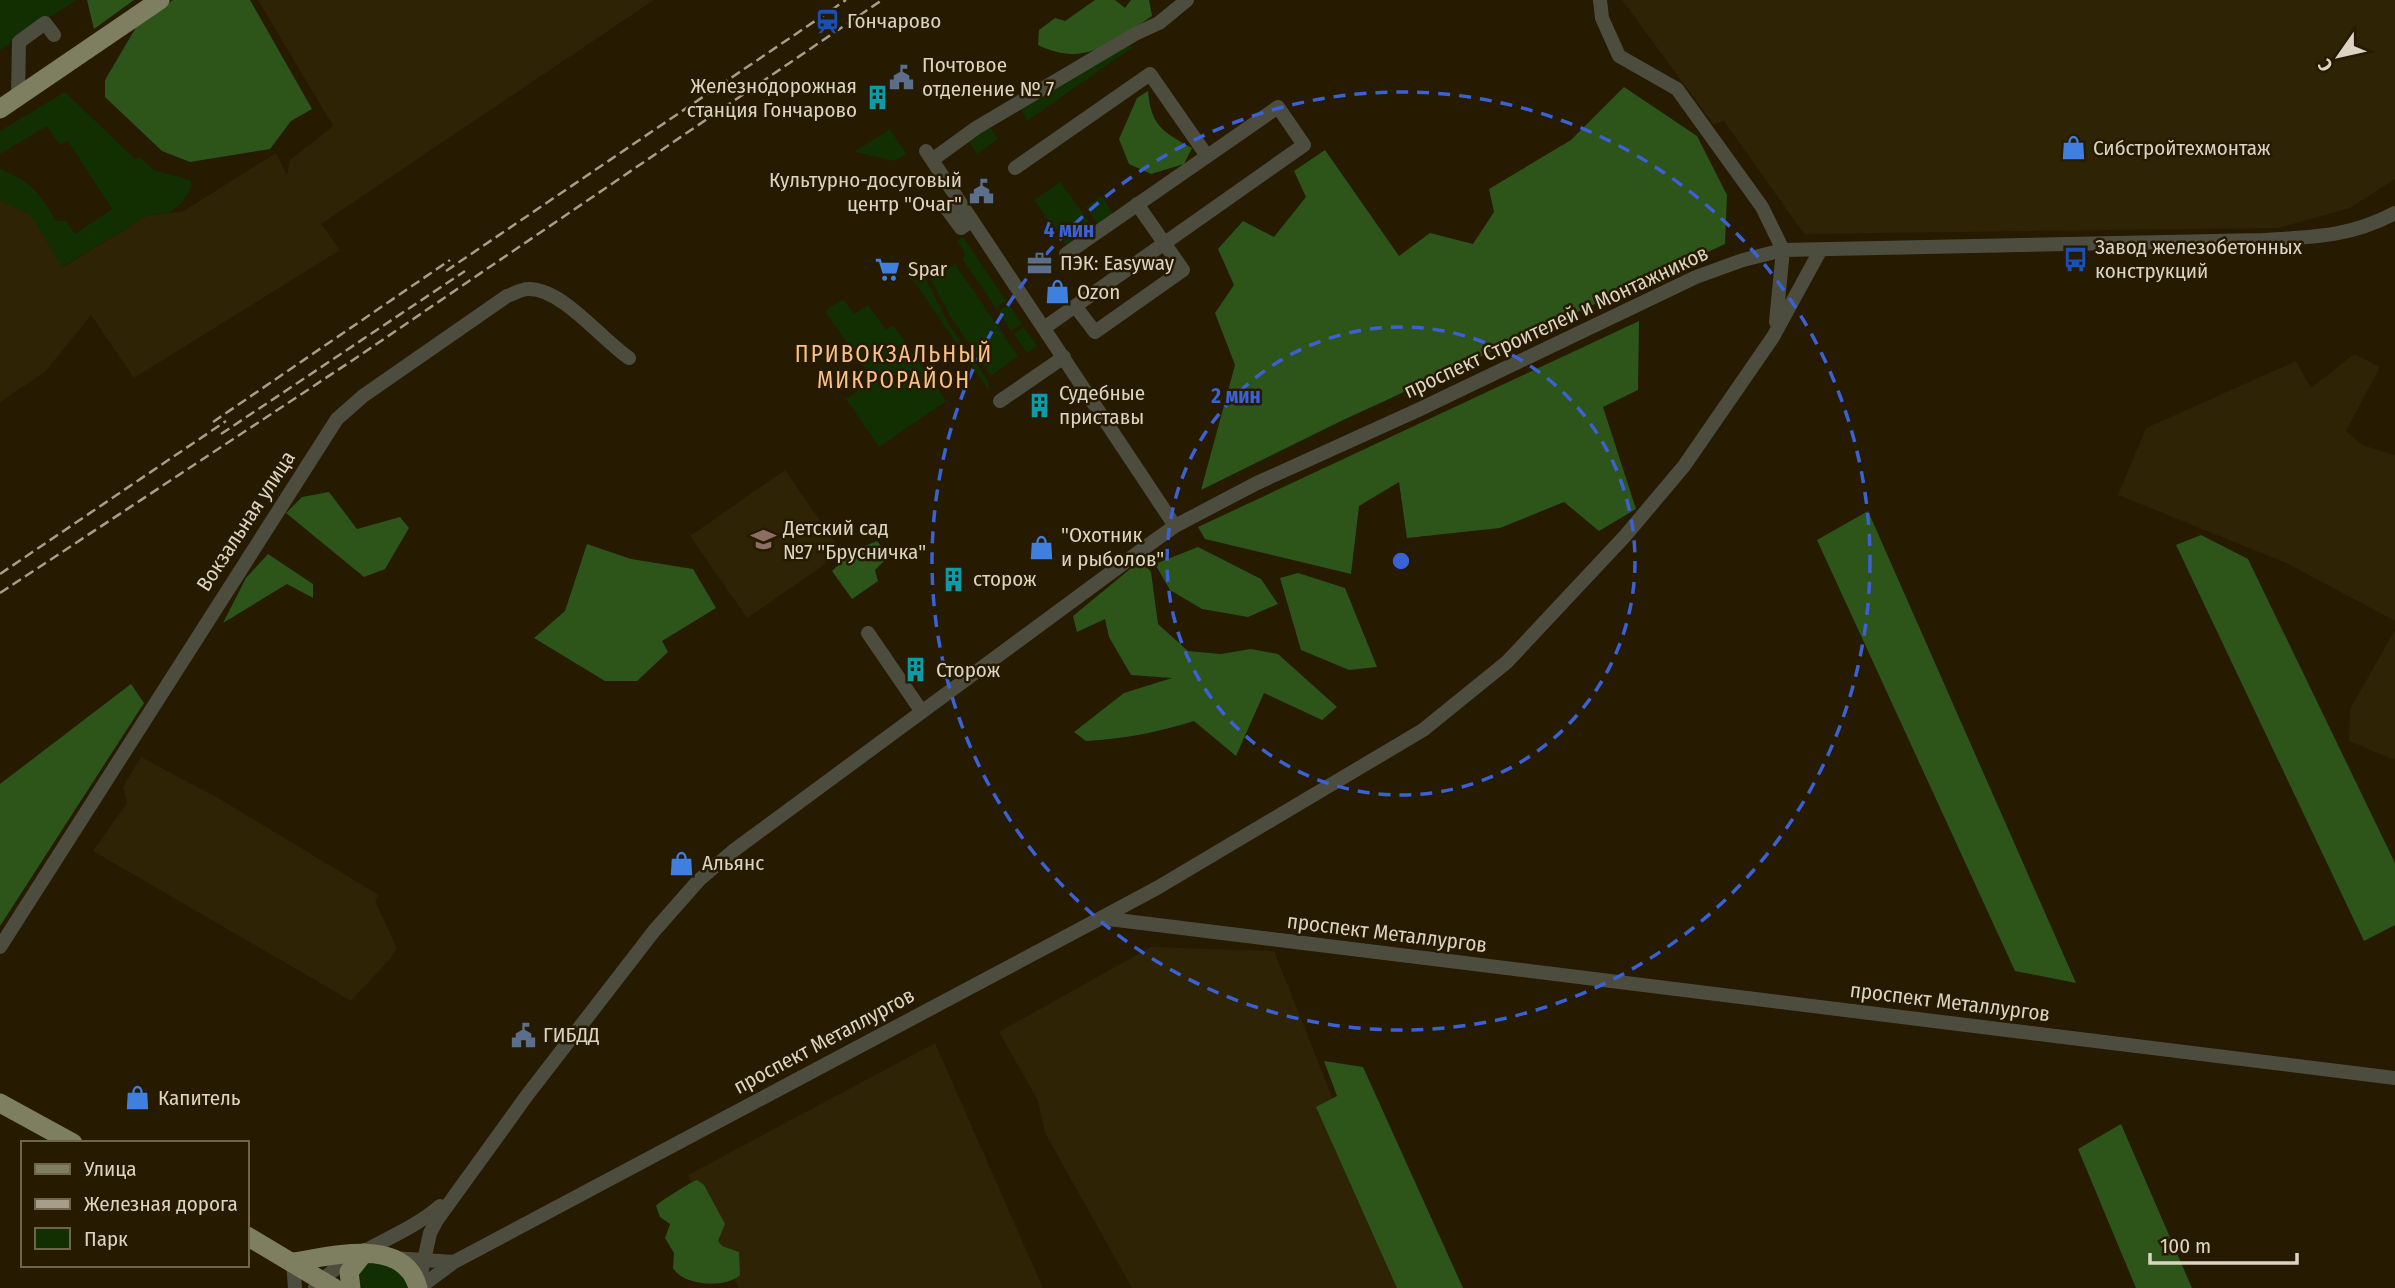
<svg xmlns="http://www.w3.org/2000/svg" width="2395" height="1288" viewBox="0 0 2395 1288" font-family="'Fira Sans Condensed',sans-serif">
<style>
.built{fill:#2f2305}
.green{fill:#122f02}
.forest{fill:#2d5519}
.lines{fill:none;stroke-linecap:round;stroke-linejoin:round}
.minor{stroke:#4d4d3f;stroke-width:14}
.major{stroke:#7e7e61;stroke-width:19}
.rail{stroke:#a79e8a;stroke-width:2.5;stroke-dasharray:10 5;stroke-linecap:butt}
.ring{fill:none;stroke:#3a62d5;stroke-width:3.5;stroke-dasharray:12 9}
.labels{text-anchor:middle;stroke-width:5;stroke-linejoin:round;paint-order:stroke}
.poi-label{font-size:21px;fill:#dcd4c3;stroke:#261a00;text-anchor:start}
.street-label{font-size:21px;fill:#dcd4c3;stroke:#261a00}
.neighbourhood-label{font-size:23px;letter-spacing:2px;fill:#fac086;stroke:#261a00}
.centre{fill:#3a62d5;stroke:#261a00;stroke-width:3.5}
.ring-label{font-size:21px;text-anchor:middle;font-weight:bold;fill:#3a62d5;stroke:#261a00;stroke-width:5;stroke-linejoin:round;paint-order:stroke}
</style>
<rect width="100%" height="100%" fill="#261a00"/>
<path class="built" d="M258,0H654L321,224L340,250L134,378L91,315L45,372L0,402V200L31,215L63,267L148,215L182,212L276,153L287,175L290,160L333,126Z
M1622,0H2395V179L2350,208L2278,228L1804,234L1724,121L1714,125Z
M2354,354L2380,367L2346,431L2362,445L2395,455V621L2286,563L2118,495L2146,428L2296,361L2311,388Z
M785,470L836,544L824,565L747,618L690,536Z
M2395,630V760L2349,741L2350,709Z
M141,757L218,798L379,895L375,901L397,948L390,959L351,1001L93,851L127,803L123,787Z
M1151,947L1274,951L1408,1288H1132L1045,1133L1038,1101L999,1032Z
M935,1043L1043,1288H739L688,1175Z"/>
<path class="green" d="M0,0H76L0,50Z
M1128,46L1133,47L1027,121L1020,108Z
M65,92L134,158H141L154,170L190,180L192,186L182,203L169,213L148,215L62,267L31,215L0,200V169C33,183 38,191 56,221H66L75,234L112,209L68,141L60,145L47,126L0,154V131Z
M990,127L998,139L977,154L969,142Z
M890,129L906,154L895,161L854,152Z
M1060,182L1093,228L1067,246L1034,200Z
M1102,196L1114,215L1098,225L1086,207Z
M963,237L1006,301L996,308L963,260L965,253L957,241Z
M955,264L1018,356L991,376L950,316L929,275L937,269L947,270Z
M925,277L948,323L988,381L989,391L913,280Z
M843,299L854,314L868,305L886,330L893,325L946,401L879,447L846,399L873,380L825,311Z
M1009,304L1022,324L1011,331L998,311Z
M1024,327L1037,346L1027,353L1014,334Z
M362,1262L390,1263L406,1280L408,1288H362L358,1281L357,1267Z"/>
<path class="forest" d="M87,0H134L94,29Z
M173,0H250L312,109L291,121L270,149L190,162L162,151L105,97V80L138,24Z
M1095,0H1115L1125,8L1131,0H1149L1152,16C1114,42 1084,68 1038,45L1039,30L1055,18L1065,21Z
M1624,87L1697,136L1727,195L1725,244L1341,421L1201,490L1235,365L1215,313L1234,285L1218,249L1243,221L1274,237L1306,197L1294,171L1325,150L1399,256L1430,233L1473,244L1494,212L1489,189L1571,140Z
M1148,91C1151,126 1163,132 1192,148L1184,164L1151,174L1129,164L1119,139L1137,98Z
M1639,321L1638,390L1603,407L1636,509L1599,531L1564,502L1500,528L1407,538L1399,482L1359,506L1351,574L1205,539L1198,527Z
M329,492L357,529L400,517L409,528L385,569L364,577L286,513L302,497Z
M1868,511L2076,983L2015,971L1817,540Z
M2201,535L2248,559L2395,863V925L2364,941L2176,545Z
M877,541L889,556L875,570L878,581L852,599L832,571L853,551Z
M587,544L631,559L693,569L716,608L662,641L668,652L637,681H605L534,638L565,611Z
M1198,547L1261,579L1278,604L1248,617L1202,609L1170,590L1155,564Z
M268,554L313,584V598L287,584L223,623L246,578Z
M1141,560L1151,572L1158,624L1188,651L1221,654L1251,649L1278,654L1337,707L1322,720L1264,693L1236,756L1194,721C1158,732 1124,739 1086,741L1074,732L1124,693L1172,678L1131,675L1109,637L1105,619L1077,632L1073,616Z
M1298,573L1345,588L1377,667L1349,670L1301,650L1280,578Z
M131,684L144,703L0,926V784Z
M1324,1061L1363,1067L1463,1288H1397L1316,1107L1337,1096Z
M2121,1124L2192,1288H2136L2078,1149Z
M697,1180L704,1185L725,1224L718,1241L722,1246L739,1252L740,1275C727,1288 684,1287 673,1268L674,1253L665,1238L670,1224L660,1217L656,1206C659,1202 691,1182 697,1180Z"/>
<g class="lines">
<path class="minor" d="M1600,0L1602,18L1619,56L1677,89L1762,207L1783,250L1776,322
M18,97L19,42L45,23L54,35
M926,151L1175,526
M932,160L976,128L1135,34L1159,23L1187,0
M1015,168L1150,74L1207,156
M959,201L947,209L961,228L972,220
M1075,306L1095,332L1183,270L1137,204
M1044,328L1304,145L1278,107L1066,254
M1000,401L1064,357
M868,633L922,712
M1101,918L1157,888L1423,730L1507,662L1625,536L1684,466L1773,337L1820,251
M0,947L337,419L363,396L507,296C514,294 521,289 528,289C562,288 601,339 629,358
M393,1258L454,1262
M293,1262L295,1288
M315,1288C344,1252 404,1238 440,1206
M418,1288L430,1233L437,1220L528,1094L654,931L699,880L733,851L1147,546L1175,526L1257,483L1418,410L1696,277L1743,260L1783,250L2263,240C2313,237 2350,237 2395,213
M419,1288L454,1262L1101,918L2395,1078"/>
<path class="major" d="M0,109L160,0
M0,1103L73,1143
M247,1236L334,1288
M293,1262C329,1257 405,1235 418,1288
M351,1288L349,1272L364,1253"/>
<path class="rail" d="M446,271L846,0
M213,422L450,260
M221,434L465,271
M0,574L226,421
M0,593L353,360L882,0"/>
</g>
<g class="ring">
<circle cx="1401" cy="561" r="234"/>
<circle cx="1401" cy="561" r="469"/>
</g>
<defs>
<symbol id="station-bare" viewBox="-9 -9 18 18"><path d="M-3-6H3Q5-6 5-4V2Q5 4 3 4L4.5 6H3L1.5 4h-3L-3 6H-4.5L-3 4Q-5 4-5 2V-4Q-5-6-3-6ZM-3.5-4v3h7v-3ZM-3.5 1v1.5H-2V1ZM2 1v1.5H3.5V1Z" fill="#1a4fb4" stroke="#261a00" stroke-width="2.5" paint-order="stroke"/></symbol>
<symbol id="civic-bare" viewBox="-9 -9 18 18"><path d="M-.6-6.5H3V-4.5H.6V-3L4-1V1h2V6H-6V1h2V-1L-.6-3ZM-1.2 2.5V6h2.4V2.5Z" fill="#5c6f8a" stroke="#261a00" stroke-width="2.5" paint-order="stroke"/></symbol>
<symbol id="building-bare" viewBox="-9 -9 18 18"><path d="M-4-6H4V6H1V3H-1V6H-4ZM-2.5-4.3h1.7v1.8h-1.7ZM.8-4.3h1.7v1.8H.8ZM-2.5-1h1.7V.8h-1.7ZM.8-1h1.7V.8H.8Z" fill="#0f9aa8" stroke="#261a00" stroke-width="2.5" paint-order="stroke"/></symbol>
<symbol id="shop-bare" viewBox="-9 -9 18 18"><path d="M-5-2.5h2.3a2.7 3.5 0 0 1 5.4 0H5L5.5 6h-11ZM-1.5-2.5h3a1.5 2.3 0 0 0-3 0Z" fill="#3f7fe0" stroke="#261a00" stroke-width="2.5" paint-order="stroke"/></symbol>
<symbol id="bus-bare" viewBox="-9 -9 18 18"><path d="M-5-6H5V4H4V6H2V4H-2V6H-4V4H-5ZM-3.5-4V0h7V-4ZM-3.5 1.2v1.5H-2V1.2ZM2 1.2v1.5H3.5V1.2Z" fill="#1a4fb4" stroke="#261a00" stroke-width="2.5" paint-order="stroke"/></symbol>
<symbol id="office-bare" viewBox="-9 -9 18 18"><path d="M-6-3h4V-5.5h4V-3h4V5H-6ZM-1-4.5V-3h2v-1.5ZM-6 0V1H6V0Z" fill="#5c6f8a" stroke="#261a00" stroke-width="2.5" paint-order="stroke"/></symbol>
<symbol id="supermarket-bare" viewBox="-9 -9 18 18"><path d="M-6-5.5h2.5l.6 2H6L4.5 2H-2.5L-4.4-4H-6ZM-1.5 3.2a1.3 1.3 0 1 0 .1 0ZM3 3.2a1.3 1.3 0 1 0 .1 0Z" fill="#3f7fe0" stroke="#261a00" stroke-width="2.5" paint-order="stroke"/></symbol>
<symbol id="school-bare" viewBox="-9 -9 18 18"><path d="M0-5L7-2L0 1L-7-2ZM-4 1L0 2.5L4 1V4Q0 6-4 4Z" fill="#8d6e63" stroke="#261a00" stroke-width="2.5" paint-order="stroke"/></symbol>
</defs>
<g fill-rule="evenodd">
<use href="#station-bare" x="810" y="4" width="35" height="35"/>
<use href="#civic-bare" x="884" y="60" width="35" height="35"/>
<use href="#building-bare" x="860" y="80" width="35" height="35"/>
<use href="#shop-bare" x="2056" y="130" width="35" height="35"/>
<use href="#civic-bare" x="964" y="174" width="35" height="35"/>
<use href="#bus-bare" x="2058" y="242" width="35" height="35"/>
<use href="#office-bare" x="1022" y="246" width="35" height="35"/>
<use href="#supermarket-bare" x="870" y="252" width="35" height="35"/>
<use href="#shop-bare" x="1040" y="274" width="35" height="35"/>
<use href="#building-bare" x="1022" y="388" width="35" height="35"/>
<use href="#school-bare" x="746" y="522" width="35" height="35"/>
<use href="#shop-bare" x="1024" y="530" width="35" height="35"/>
<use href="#building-bare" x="936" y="562" width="35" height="35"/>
<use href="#building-bare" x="898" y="652" width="35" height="35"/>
<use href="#shop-bare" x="664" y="846" width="35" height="35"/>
<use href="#civic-bare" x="506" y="1018" width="35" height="35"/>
<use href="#shop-bare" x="120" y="1080" width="35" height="35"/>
</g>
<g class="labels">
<g class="poi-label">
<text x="847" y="28">Гончарово</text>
<text x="922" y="72">Почтовое<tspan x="922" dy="24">отделение № 7</tspan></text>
<text x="857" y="93" text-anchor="end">Железнодорожная<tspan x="857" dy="24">станция Гончарово</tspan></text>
<text x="2093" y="155">Сибстройтехмонтаж</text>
<text x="962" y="187" text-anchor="end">Культурно-досуговый<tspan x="962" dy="24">центр "Очаг"</tspan></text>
<text x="2095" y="254">Завод железобетонных<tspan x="2095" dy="24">конструкций</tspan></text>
<text x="1060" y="270">ПЭК: Easyway</text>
<text x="908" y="276">Spar</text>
<text x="1077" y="299">Ozon</text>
<text x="1059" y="400">Судебные<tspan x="1059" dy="24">приставы</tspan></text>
<text x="783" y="535">Детский сад<tspan x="783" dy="24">№7 "Брусничка"</tspan></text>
<text x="1061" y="542">"Охотник<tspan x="1061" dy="24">и рыболов"</tspan></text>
<text x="973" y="586">сторож</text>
<text x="936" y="677">Сторож</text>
<text x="702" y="870">Альянс</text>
<text x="543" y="1042">ГИБДД</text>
<text x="158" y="1105">Капитель</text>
</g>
<g class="street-label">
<text transform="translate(1556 322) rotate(-25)" y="7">проспект Строителей и Монтажников</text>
<text transform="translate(246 521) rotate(-57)" y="7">Вокзальная улица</text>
<text transform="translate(1387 933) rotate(7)" y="7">проспект Металлургов</text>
<text transform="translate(1950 1002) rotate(7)" y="7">проспект Металлургов</text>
<text transform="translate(824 1041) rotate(-28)" y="7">проспект Металлургов</text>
</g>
<g class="neighbourhood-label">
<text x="894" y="362">ПРИВОКЗАЛЬНЫЙ<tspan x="894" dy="26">МИКРОРАЙОН</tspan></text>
</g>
</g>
<circle cx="1401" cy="561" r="10" class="centre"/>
<g class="ring-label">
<text x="1069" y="237">4 мин</text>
<text x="1236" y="403">2 мин</text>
</g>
<rect x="21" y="1141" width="228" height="126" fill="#261a00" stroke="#6f644e" stroke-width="2"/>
<rect x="35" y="1164" width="35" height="10" fill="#7e7e61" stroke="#6f644e" stroke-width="2"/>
<text x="84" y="1176" font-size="21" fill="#dcd4c3">Улица</text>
<rect x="35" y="1199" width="35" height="10" fill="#a79e8a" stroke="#6f644e" stroke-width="2"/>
<text x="84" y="1211" font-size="21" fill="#dcd4c3">Железная дорога</text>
<rect x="35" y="1228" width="35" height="21" fill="#122f02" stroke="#6f644e" stroke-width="2"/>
<text x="84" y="1246" font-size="21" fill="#dcd4c3">Парк</text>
<g transform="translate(2339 56) rotate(236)" stroke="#261a00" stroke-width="5" paint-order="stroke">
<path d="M0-5L12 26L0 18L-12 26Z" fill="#dcd4c3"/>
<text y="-10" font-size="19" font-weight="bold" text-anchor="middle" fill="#dcd4c3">С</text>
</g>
<path d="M2150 1253v10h147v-10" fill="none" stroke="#dcd4c3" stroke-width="3.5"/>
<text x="2160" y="1253" font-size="21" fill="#dcd4c3" stroke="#261a00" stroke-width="5" paint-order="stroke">100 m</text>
</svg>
